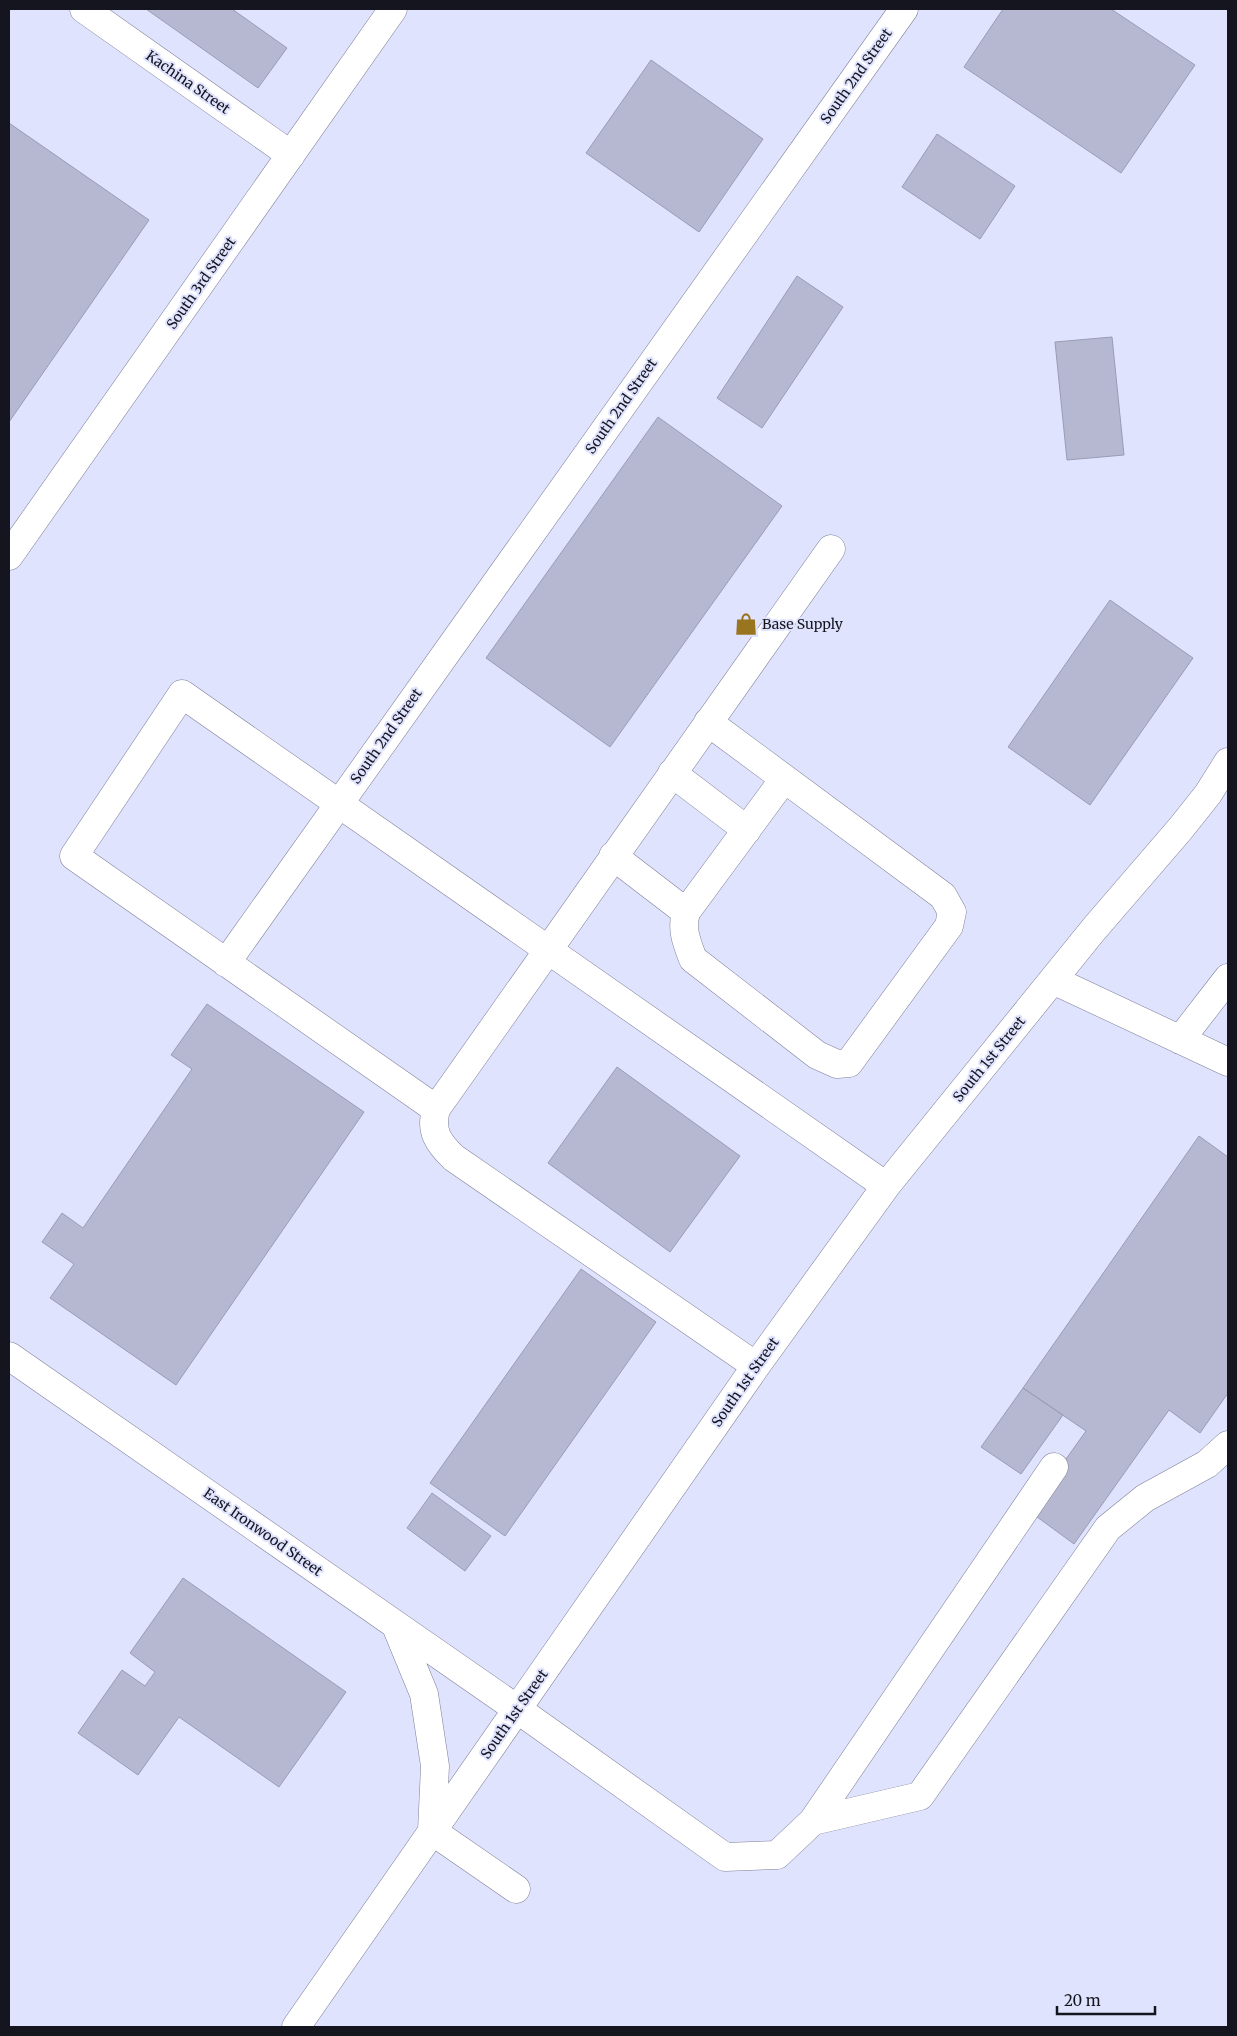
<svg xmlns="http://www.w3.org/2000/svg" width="1237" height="2036" viewBox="0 0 1237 2036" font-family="Merriweather,serif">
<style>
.building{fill:#b6b8d2;stroke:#9a9cb5}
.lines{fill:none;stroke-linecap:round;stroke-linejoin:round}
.minor-casing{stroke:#7e7f98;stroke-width:29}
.minor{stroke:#fff;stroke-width:28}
.labels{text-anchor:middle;stroke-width:4;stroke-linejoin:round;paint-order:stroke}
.street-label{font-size:14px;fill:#14151e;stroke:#e0e3fe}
.poi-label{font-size:14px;fill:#14151e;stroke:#e0e3fe;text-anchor:start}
</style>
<rect width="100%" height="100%" fill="#e0e3fe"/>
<path class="building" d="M146,9H232L287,48L258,88Z
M1003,9H1111L1195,65L1121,173L964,67Z
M651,60L763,139L699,232L586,153Z
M9,123L149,220L9,422Z
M937,134L1015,186L980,239L902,187Z
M797,276L843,307L762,428L717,398Z
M1112,337L1124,455L1067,460L1055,342Z
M658,417L782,506L610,747L486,658Z
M1110,600L1193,658L1090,805L1008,747Z
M207,1004L364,1112L176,1385L50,1298L74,1264L42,1242L62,1213L83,1228L192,1069L171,1055Z
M617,1067L740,1156L670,1252L548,1163Z
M1199,1136L1228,1157V1393L1200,1433L1169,1410L1074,1544L1029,1511L1086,1431L1023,1388Z
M581,1269L656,1322L505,1536L430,1483Z
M1023,1388L1063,1415L1021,1474L981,1447Z
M432,1493L491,1536L465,1571L407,1528Z
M183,1578L346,1692L279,1787L179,1717L138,1775L78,1733L122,1670L145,1686L155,1672L130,1653Z"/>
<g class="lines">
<defs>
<path id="minor" d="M84,9L291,155
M9,556L393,9
M708,722L943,896L952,912L949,926L849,1063L837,1064L817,1055L693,959C687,943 681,930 686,912L784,779
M672,773L747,830
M613,856L686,912
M226,963L904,9
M1053,980L1228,1062
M1180,1040L1228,978
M436,1109L74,856L182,694L886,1186
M9,1356L517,1709L725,1857L777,1855L813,1821L920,1796L1108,1528L1145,1498L1207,1464L1228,1445
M756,1366L454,1158C438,1143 430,1131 436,1109L831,549
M396,1626L424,1694L435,1766L432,1831L516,1889
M813,1821L1054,1467
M296,2027L756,1366L886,1186L1094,929L1181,828L1208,794L1228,762"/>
</defs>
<use href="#minor" class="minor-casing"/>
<use href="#minor" class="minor"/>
</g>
<defs>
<symbol id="shop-bare" viewBox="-9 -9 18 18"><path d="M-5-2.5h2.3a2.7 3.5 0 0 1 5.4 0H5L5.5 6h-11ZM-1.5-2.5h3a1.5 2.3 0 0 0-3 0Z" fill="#997520" stroke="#e0e3fe" stroke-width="2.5" paint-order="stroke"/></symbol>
</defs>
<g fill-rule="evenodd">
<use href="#shop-bare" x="730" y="608" width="32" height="32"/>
</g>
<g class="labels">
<g class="street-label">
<text transform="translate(856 76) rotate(-55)" y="5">South 2nd Street</text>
<text transform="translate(188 82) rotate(35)" y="5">Kachina Street</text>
<text transform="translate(201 283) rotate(-55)" y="5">South 3rd Street</text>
<text transform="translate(621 406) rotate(-55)" y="5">South 2nd Street</text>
<text transform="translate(386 736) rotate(-55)" y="5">South 2nd Street</text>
<text transform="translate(989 1059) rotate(-51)" y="5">South 1st Street</text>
<text transform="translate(745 1382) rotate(-55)" y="5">South 1st Street</text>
<text transform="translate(263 1532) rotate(35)" y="5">East Ironwood Street</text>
<text transform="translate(514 1714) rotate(-55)" y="5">South 1st Street</text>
</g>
<g class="poi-label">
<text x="762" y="629">Base Supply</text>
</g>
</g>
<rect width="1237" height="2036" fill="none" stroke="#14151e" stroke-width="20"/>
<path d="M1057 2006v8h98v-8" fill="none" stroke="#14151e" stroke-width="2.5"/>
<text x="1064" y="2006" font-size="15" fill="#14151e" stroke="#e0e3fe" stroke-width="4" paint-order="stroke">20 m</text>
</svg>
